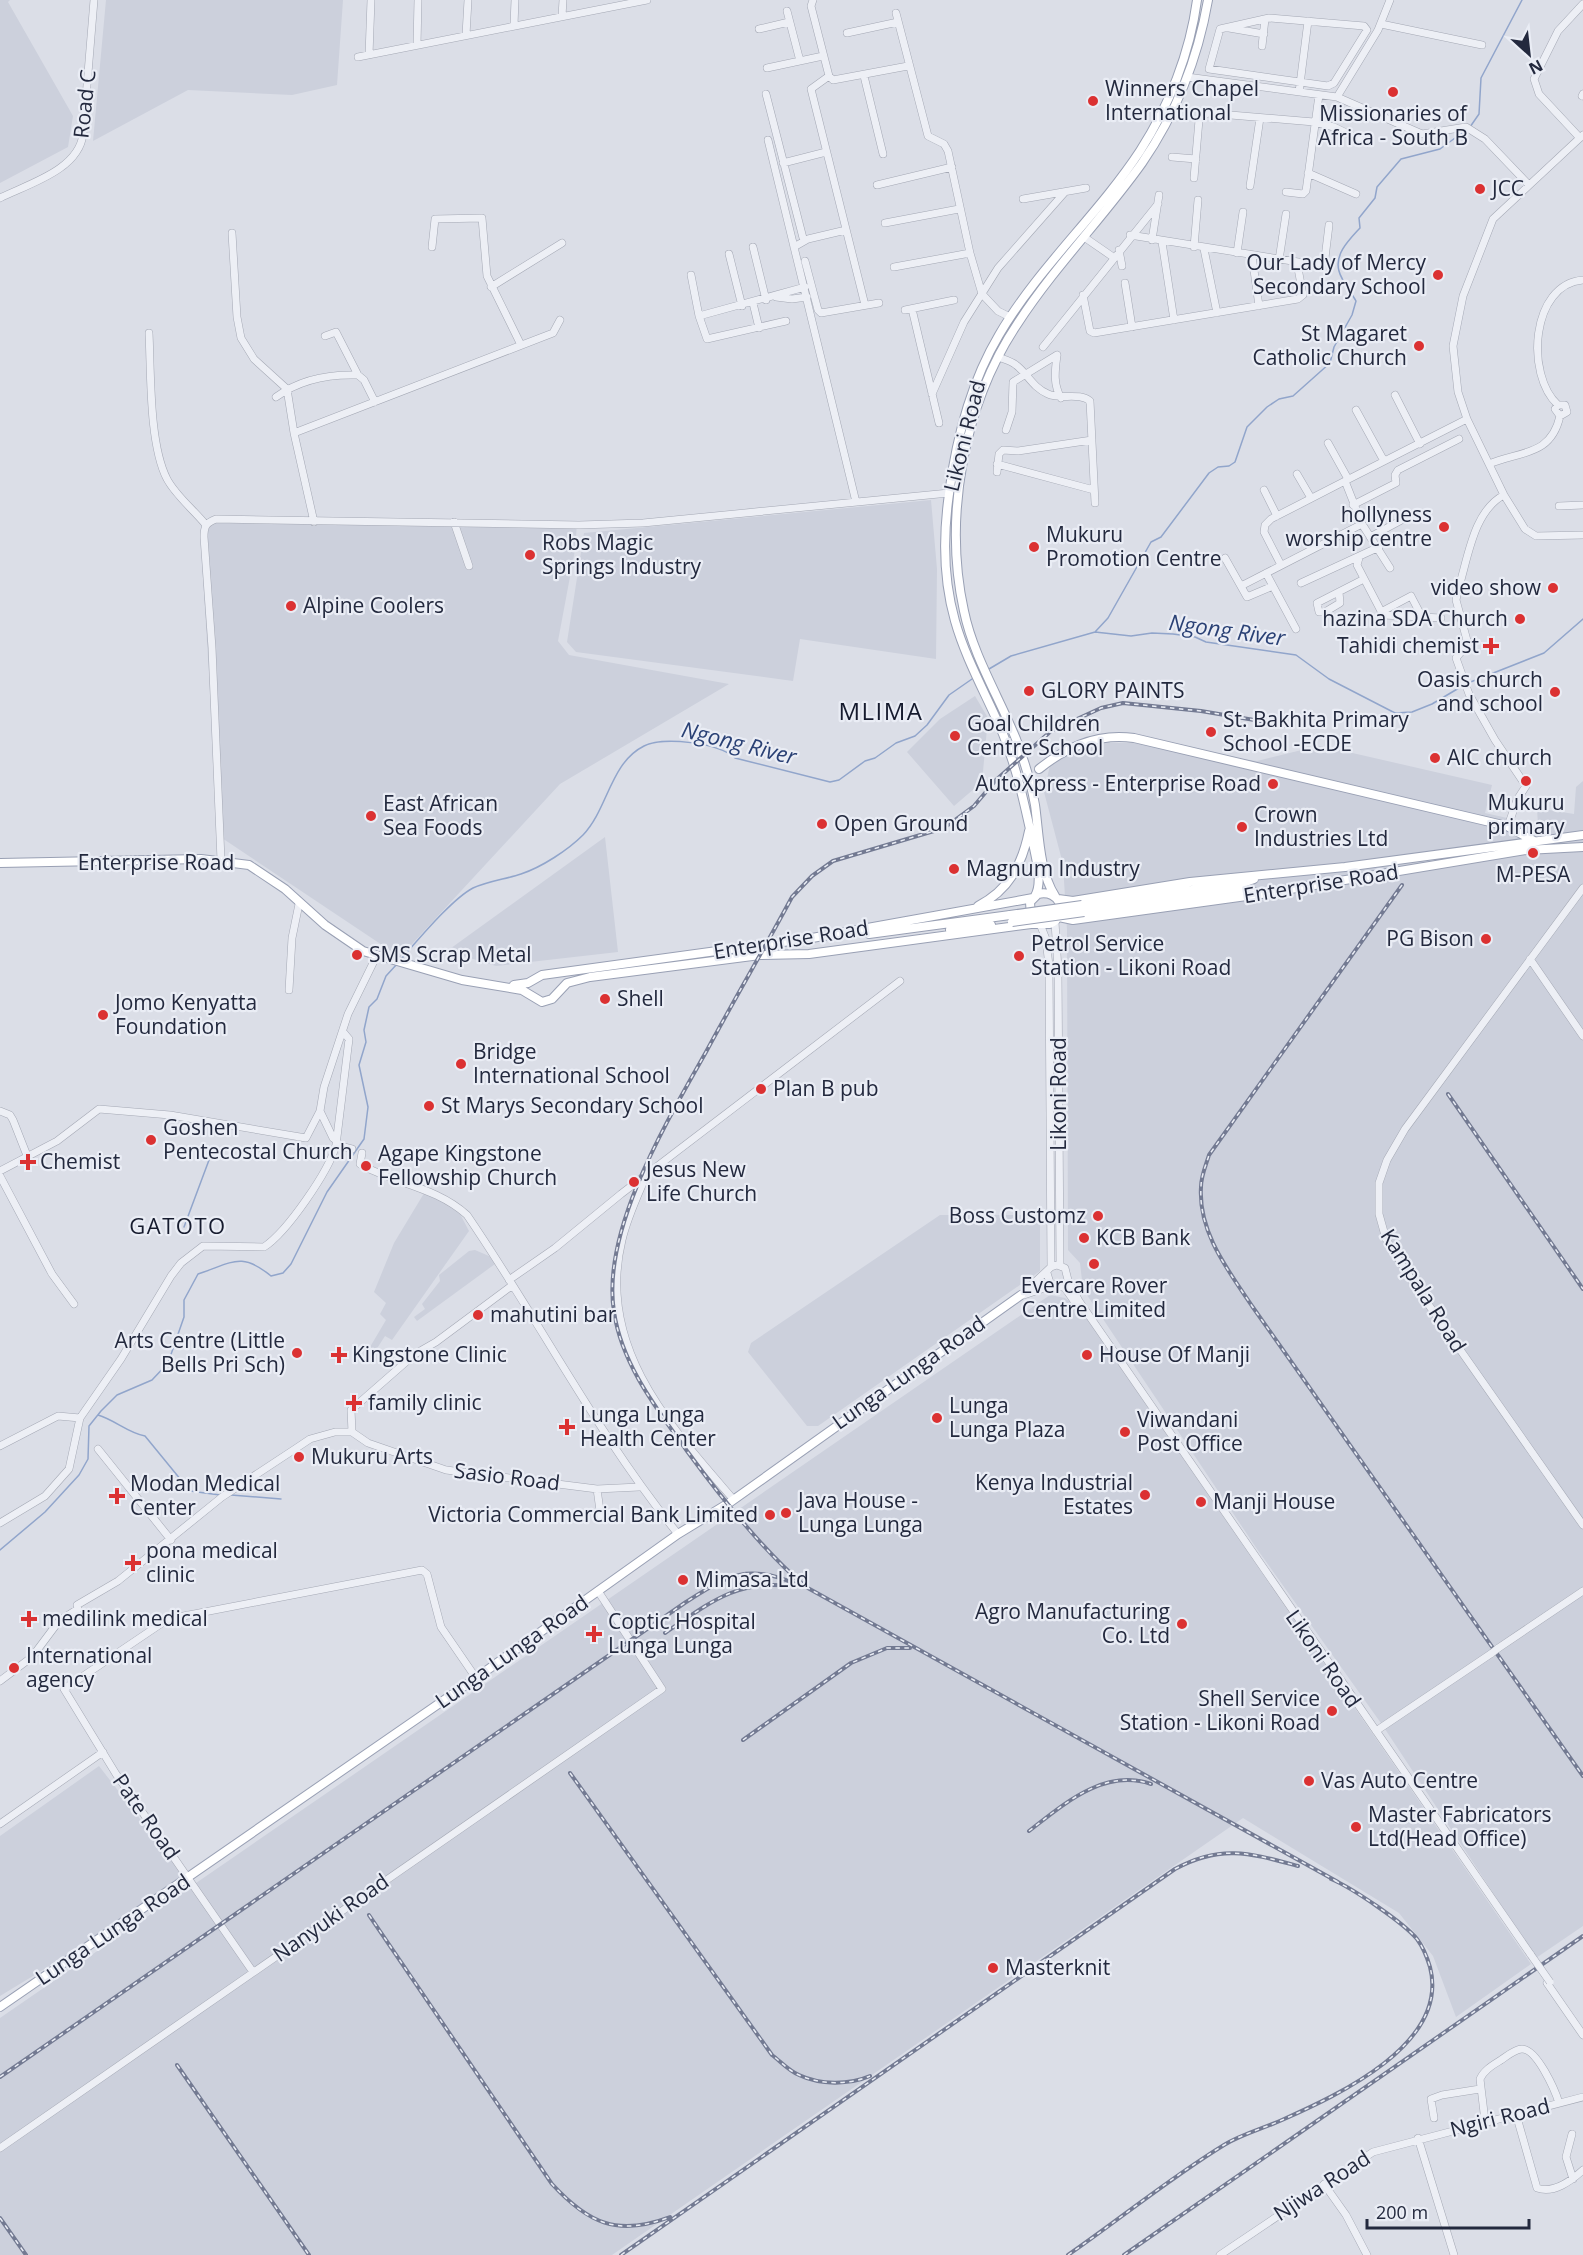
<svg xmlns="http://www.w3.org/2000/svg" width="1583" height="2255" viewBox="0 0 1583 2255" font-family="'Open Sans',sans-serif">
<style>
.built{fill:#ccd0dc}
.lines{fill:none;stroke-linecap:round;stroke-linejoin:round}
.stream{stroke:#91a5cb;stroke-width:1.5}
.minor-casing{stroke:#a4a8b4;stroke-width:8}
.major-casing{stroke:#99a0b4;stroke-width:10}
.minor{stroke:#edeff5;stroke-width:7}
.major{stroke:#fff;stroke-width:8}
.rail-casing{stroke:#737a92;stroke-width:4}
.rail{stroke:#eaedf5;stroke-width:1.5;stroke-dasharray:4.5;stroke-linecap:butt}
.minor-bridge-casing{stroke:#a4a8b4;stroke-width:8;stroke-linecap:butt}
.major-bridge-casing{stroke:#99a0b4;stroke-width:10;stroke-linecap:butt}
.minor-bridge{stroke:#edeff5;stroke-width:7}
.major-bridge{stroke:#fff;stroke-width:8}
.poi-dot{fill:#db3132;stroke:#eaedf5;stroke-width:2}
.labels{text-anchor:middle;stroke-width:4.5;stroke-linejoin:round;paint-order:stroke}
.poi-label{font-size:21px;fill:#23293e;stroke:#eaedf5;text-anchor:start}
.street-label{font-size:21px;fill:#23293e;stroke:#eaedf5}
.water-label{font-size:22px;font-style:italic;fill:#2a4175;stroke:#eaedf5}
.neighbourhood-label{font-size:22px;letter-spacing:1.5px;fill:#161b2e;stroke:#eaedf5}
.quarter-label{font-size:24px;letter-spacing:1.5px;fill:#161b2e;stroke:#eaedf5}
</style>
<rect width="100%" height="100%" fill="#dbdee7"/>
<path class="built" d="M0,0H10L8,2L73,116L68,147L0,183Z
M106,0H343L337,85L292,95L188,90L93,141Z
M931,500L937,569L936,659L800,639L793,681L576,652L567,642L584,533Z
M213,520L577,523L575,550L558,641L569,655L729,684L560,784L400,957L219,836L202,562V529Z
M975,696L988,718L982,782L954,806L907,752L940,719Z
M1107,743H1134L1257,761L1318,746L1335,749L1492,785L1485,813L1538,825L1537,808L1574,814L1576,787L1583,781V1926L1536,1958L1383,1726L1257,1549L1137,1370L1083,1289L1080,1263L1068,1250L1067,930L1063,864L1044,792L1050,765L1079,749Z
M605,837L618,952L496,966L447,951Z
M426,1190L459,1212L469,1231L392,1340L385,1336L376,1350L370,1347L386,1320L380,1314L386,1303L374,1292L394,1243Z
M940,1215H1040V1271L818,1426H807L748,1352L751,1343Z
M475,1250L489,1256L495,1264L417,1321L414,1317L425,1309L422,1304L440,1281L439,1275L469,1251Z
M1050,1295L1065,1298L1081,1310L1531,1964L1456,2017L1433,1956L1399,1913L1243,1818L612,2255H0V2018Z
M99,1766L185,1877L84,1945L0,1996V1836Z"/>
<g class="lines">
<path class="stream" d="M1470,127L1479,114L1481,78L1522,0
M1095,632L1108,618L1151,542L1161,537L1209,473L1218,467L1229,466L1235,462L1247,427L1267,407L1279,399L1293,396L1330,363L1334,347L1352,315L1356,301C1351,292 1341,280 1339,271C1334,254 1350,239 1360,228L1359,218L1375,198L1377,187L1401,159L1440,149L1466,130
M989,669L1011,656L1095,632L1131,636L1152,633L1173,634L1195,637L1206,642L1296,655L1329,679L1395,713L1412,712L1432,704L1464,685
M1468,683L1544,653L1583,619
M402,958C419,939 452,899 473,888C489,881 506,879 521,874C542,867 568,850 583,835C608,809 610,763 644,746C663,736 719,743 735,758L830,782L839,780L865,761L875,758L896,743L915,736L927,725L949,695L972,679
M184,1227L212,1152
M98,1415C115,1420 128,1433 145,1436L190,1491L220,1495
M231,1495L281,1499
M0,1550L45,1512L79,1475L88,1459L89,1426L101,1411L117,1395L152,1380L168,1363L184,1317V1300L198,1274C232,1263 241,1251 271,1276L283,1273L291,1264L327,1192L364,1139L368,1107L359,1065L366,1042L364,1030L369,1007L377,999L386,976L397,964"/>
<defs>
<path id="minor" d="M813,0L811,6L829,76L833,80L908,66
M787,11L800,61
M896,13L928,136L944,144L948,151L970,253L982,294L998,311L1010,317
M562,16L563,0
M1269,18L1364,26L1367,30L1334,83L1328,86L1209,69L1220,29Z
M1381,24L1482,45
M514,25L515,0
M1229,28L1264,34
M759,29L789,22
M847,33L898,22
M466,35L468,0
M417,45L418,0
M1262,46L1265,19
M369,55L371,0
M358,57L647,0
M767,68L823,56
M829,76L811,89L865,305
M864,76L883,154
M1187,77L1337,97L1422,134L1466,127L1485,139L1529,185
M1299,92L1308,21
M766,94L803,238
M1582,96L1583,94
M1337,97L1378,30L1390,0
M1583,135L1493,219L1463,296L1453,346L1458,392L1467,419L1504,495L1525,529L1536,536L1583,535
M1580,138L1539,94L1534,79L1558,31L1583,4
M768,140L856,502
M1172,157L1196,159
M783,163L826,152
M1308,173L1356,194
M1194,178L1199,120L1207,113L1314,122L1334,127L1367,143
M877,185L952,167
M1250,186L1260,118
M1286,192L1303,194L1306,191L1319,95
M0,198C28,184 79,170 83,134L94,0
M1023,199L1086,188
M885,223L959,209
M232,233L237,317L241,338L254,359L287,389L294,433
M1130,235L1317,265L1325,258L1329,225
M1084,237L1113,257
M1152,240L1159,195
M1162,242L1174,320
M432,247L435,219L482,218L487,276L521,345
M753,247L766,300
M794,247L808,239L846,230
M1194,247L1198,200
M1204,249L1217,313
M1119,250L1122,266
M1237,253L1243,212
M729,254L742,306
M1252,256L1259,306
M1279,260L1286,214
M805,261L818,310L821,313L879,303
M894,267L970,253
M691,275L699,316L707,339L786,321
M1125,283L1132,327
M491,287L562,243
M1083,295L1090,331L1094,333L1298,299L1303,295L1297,263
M776,297L792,299L807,297
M753,303L759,328
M912,309L939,423
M905,310L954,300
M699,316L805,287
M149,333C151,373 149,444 167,479C176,496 194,510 206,525
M325,336L336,332L358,375
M1043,347L1158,204
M1057,355C1055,371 1053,384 1061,398
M998,357C1003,359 1011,361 1016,365C1028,374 1032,387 1048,394C1061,400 1079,392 1090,401L1095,503
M932,394L964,322L998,268L1065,192
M1395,395L1420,444
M276,397C299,380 329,374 358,375L364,380L375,402
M1558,405C1525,375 1531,284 1583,280
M1356,410L1384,461
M1006,430L1012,412L1013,382L1057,355
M1328,443L1348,479
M997,464L1094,490
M1489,464C1521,451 1551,456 1560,416L1555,409L1558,405H1565L1567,412L1560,416
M997,472L999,454L1003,450L1018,451L1092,440
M1297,474L1311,498
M1264,490L1277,516
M1504,495C1473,511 1468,559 1458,590L1456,600L1468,644L1456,658L1469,694L1495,740L1526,786L1517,800L1508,826
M1353,505L1396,483L1395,475L1398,470L1459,439
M1559,506L1583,505
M314,522L294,433L553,333L560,320
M454,522L469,566
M1370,537L1411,515
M1225,558L1247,597L1273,586
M1359,558L1357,565L1383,615L1441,618
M1281,565L1264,532L1265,525L1271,519L1345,481
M1390,568L1362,524L1345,481L1467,419
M1266,573L1296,629
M1301,583L1379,547
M1241,586L1362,524
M1339,592L1340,603L1325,612H1319L1317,603L1364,579
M1381,612L1411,596L1422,617
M221,860L212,648L204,537C204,526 206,523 216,519L579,525L643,523L949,493
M1583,888L1405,1129L1387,1160L1379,1183V1214L1386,1239L1414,1284L1583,1525
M1055,922L1058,970L1060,1265
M1040,924L1046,939L1049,966L1051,1267
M1530,959L1583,1036
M289,990L292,938L299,904
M0,1111L10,1115L13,1120L28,1158
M320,1111L333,1138L337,1141
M336,1145L352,1149
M362,1153L360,1164L363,1166C398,1184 437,1188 467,1215C539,1320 597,1434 678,1534
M0,1171L57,1141L99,1109L170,1115L306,1138L320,1111L324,1087L348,1014L377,955
M0,1176L52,1274L74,1304
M646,1176C637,1197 627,1218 622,1240C596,1346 669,1425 733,1499
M1047,1273L1050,1283L1065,1288L1074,1301
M509,1280L555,1248L621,1194L900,981
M1021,1295L1051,1267L1057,1265L1065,1268L1068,1280L1079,1301L1531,1955
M1024,1295L1053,1285
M352,1432L351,1410L415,1354L436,1342L510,1287L513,1288
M0,1446L58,1416L80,1418
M98,1449L171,1540
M597,1489L601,1518
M0,1523L45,1496L69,1469L80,1418L121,1359L171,1276L181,1263L203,1246L264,1247C287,1232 329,1171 336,1145L349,1039L344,1033
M1497,1649L1583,1591
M0,1681L32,1657L59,1621L78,1609L77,1605L118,1581L222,1497L295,1449L310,1439L335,1432H352L368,1443L446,1470L597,1489L639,1487
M1376,1731L1492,1653
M0,1824L103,1752
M253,1972L116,1774L64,1689L168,1619L422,1570L427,1574L441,1627L476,1678
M1547,1983L1583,2035
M1516,2114L1537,2188C1554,2194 1571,2181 1583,2170
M1434,2118L1431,2099L1442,2095L1480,2089
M1485,2121L1480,2079C1484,2070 1493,2065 1501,2060C1507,2056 1515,2049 1522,2049C1537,2049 1555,2090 1559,2103
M1572,2134L1566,2157L1573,2179
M1418,2138L1454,2255
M0,2148L662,1689L598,1591
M1324,2184L1346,2215L1367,2255
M1220,2255L1373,2152L1583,2097"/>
<path id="major" d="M1039,769C1066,747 1099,733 1134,738L1507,826L1534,841
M0,863L201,859L249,865L285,889L325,925L363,951L462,980L522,990L542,1002L552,999L567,983L590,977L760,955L809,954L1031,924H1050C1070,914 1060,889 1038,894L1030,902L1031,917L1038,924
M1035,896C1043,882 1036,859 1033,843C1025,806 1017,769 1003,734C987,696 966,660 955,621C943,579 943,536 949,494C956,440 971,382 999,335C1038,268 1098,215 1140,151C1169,106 1190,53 1197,0
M1055,896C1039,871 1039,833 1035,805C1031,782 1024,760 1016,739C999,697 973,655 964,611C943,516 964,403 1018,323C1055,266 1103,218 1142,163C1175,115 1198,58 1208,0
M1058,899L1073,901L1190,882L1345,867L1583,835
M1082,905L1243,883L1254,879
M978,906C1009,890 1022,865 1029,831
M1084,912L1244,890L1255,892
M1059,917L1073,920L1261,894L1526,850L1583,847
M950,930L991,925
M869,934L1010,915
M514,985L528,983L542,975L812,938L1033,898
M0,2007L476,1678L678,1534L729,1503L1021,1295"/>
</defs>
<use href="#minor" class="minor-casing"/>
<use href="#major" class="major-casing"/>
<use href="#minor" class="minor"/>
<use href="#major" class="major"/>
<defs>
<path id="rail" d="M1290,726L1201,711L1123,703L1101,708L1051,731L996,780L974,806L944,828L833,861L812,876L792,897C764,949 734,1000 706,1052C667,1121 601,1231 614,1312C622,1365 657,1409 687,1451C720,1496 763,1551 806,1587L1338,1882
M1402,885L1209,1155C1206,1165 1201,1176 1201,1187C1198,1232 1228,1270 1252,1306L1583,1776
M1448,1094L1583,1289
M665,1633C707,1605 736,1579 790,1586
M743,1740L851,1663L887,1648H910
M570,1773L772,2055C780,2061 789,2071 799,2075C820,2085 849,2085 870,2076
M1029,1831C1064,1804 1104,1768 1151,1784
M369,1915L552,2184C588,2223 617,2237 670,2217
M177,2065L309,2255
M0,2077L686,1602C729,1575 747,1563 796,1584
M0,2218L26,2255
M621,2255L1175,1869C1221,1844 1250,1853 1298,1866
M1068,2255C1120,2219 1170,2178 1224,2145C1242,2134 1262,2129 1282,2120C1338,2095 1450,2044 1430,1967C1427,1957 1423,1947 1417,1939C1404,1923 1351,1887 1331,1879
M1124,2255L1583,1936"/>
</defs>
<use href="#rail" class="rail-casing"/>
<use href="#rail" class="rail"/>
<defs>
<path id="minor-bridge" d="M1492,1653L1497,1649
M1531,1955L1550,1982"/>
<path id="major-bridge" d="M1010,915L1082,905
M1012,922L1084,912"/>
</defs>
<use href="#minor-bridge" class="minor-bridge-casing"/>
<use href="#major-bridge" class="major-bridge-casing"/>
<use href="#minor-bridge" class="minor-bridge"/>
<use href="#major-bridge" class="major-bridge"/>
</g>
<g class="poi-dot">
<circle cx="1393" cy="92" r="6"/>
<circle cx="1093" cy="101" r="6"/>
<circle cx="1480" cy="189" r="6"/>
<circle cx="1438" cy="275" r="6"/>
<circle cx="1419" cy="346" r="6"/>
<circle cx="1444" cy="527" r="6"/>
<circle cx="1034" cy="547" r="6"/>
<circle cx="530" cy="555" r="6"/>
<circle cx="1553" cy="588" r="6"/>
<circle cx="291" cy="606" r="6"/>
<circle cx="1520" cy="619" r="6"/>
<path d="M1488 637h6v6h6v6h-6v6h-6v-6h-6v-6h6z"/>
<circle cx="1029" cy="691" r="6"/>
<circle cx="1555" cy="692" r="6"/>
<circle cx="1211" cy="732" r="6"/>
<circle cx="955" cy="736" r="6"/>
<circle cx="1435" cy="758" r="6"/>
<circle cx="1526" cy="781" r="6"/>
<circle cx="1273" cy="784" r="6"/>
<circle cx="371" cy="816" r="6"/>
<circle cx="822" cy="824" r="6"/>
<circle cx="1242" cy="827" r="6"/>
<circle cx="1533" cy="853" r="6"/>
<circle cx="954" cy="869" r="6"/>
<circle cx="1486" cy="939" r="6"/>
<circle cx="357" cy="955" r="6"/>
<circle cx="1019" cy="956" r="6"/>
<circle cx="605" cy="999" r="6"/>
<circle cx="103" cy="1015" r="6"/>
<circle cx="461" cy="1064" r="6"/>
<circle cx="761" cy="1089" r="6"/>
<circle cx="429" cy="1106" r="6"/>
<circle cx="151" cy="1140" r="6"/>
<path d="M25 1153h6v6h6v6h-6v6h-6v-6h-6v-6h6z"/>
<circle cx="366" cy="1166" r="6"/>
<circle cx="634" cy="1182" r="6"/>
<circle cx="1098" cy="1216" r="6"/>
<circle cx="1084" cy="1238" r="6"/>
<circle cx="1094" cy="1264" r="6"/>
<circle cx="478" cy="1315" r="6"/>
<circle cx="297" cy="1353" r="6"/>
<path d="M336 1346h6v6h6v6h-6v6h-6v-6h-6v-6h6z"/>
<circle cx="1087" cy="1355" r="6"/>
<path d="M351 1394h6v6h6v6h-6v6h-6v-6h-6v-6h6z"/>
<circle cx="937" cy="1418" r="6"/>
<path d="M564 1418h6v6h6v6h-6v6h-6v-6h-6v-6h6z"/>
<circle cx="1125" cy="1432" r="6"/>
<circle cx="299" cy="1457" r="6"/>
<circle cx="1145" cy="1495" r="6"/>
<path d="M114 1487h6v6h6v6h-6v6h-6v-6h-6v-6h6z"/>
<circle cx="1201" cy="1502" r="6"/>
<circle cx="786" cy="1513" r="6"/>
<circle cx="770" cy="1515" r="6"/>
<path d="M130 1554h6v6h6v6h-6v6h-6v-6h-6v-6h6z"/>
<circle cx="683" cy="1580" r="6"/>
<path d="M26 1610h6v6h6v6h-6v6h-6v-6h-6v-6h6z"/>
<circle cx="1182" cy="1624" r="6"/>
<path d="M591 1625h6v6h6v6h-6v6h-6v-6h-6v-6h6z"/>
<circle cx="14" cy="1668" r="6"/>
<circle cx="1332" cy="1711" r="6"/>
<circle cx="1309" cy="1781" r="6"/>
<circle cx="1356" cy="1827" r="6"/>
<circle cx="993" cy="1968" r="6"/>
</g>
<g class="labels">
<g class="poi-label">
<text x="1105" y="96">Winners Chapel<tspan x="1105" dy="24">International</tspan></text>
<text x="1393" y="121" text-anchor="middle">Missionaries of<tspan x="1393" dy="24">Africa - South B</tspan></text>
<text x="1492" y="196">JCC</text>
<text x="1426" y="270" text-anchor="end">Our Lady of Mercy<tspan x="1426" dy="24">Secondary School</tspan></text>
<text x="1407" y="341" text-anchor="end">St Magaret<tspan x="1407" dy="24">Catholic Church</tspan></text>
<text x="1432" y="522" text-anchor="end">hollyness<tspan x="1432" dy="24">worship centre</tspan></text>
<text x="1046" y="542">Mukuru<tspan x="1046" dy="24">Promotion Centre</tspan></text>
<text x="542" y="550">Robs Magic<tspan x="542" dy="24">Springs Industry</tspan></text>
<text x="1541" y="595" text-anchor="end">video show</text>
<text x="303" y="613">Alpine Coolers</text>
<text x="1508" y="626" text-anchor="end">hazina SDA Church</text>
<text x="1479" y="653" text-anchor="end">Tahidi chemist</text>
<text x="1543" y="687" text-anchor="end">Oasis church<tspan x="1543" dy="24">and school</tspan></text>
<text x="1041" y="698">GLORY PAINTS</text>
<text x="1223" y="727">St. Bakhita Primary<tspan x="1223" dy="24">School -ECDE</tspan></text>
<text x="967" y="731">Goal Children<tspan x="967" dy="24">Centre School</tspan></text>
<text x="1447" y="765">AIC church</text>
<text x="1261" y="791" text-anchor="end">AutoXpress - Enterprise Road</text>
<text x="1526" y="810" text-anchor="middle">Mukuru<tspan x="1526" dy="24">primary</tspan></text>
<text x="383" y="811">East African<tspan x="383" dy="24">Sea Foods</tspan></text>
<text x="1254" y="822">Crown<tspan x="1254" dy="24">Industries Ltd</tspan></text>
<text x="834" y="831">Open Ground</text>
<text x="966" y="876">Magnum Industry</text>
<text x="1533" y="882" text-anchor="middle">M-PESA</text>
<text x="1474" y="946" text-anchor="end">PG Bison</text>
<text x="1031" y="951">Petrol Service<tspan x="1031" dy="24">Station - Likoni Road</tspan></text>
<text x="369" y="962">SMS Scrap Metal</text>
<text x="617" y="1006">Shell</text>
<text x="115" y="1010">Jomo Kenyatta<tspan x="115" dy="24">Foundation</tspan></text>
<text x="473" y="1059">Bridge<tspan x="473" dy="24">International School</tspan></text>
<text x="773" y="1096">Plan B pub</text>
<text x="441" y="1113">St Marys Secondary School</text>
<text x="163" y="1135">Goshen<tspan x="163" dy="24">Pentecostal Church</tspan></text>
<text x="378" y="1161">Agape Kingstone<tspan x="378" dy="24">Fellowship Church</tspan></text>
<text x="40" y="1169">Chemist</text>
<text x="646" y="1177">Jesus New<tspan x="646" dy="24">Life Church</tspan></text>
<text x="1086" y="1223" text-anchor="end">Boss Customz</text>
<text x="1096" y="1245">KCB Bank</text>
<text x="1094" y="1293" text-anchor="middle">Evercare Rover<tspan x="1094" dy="24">Centre Limited</tspan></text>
<text x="490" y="1322">mahutini bar</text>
<text x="285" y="1348" text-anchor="end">Arts Centre (Little<tspan x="285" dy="24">Bells Pri Sch)</tspan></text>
<text x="352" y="1362">Kingstone Clinic</text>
<text x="1099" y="1362">House Of Manji</text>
<text x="368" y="1410">family clinic</text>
<text x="949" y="1413">Lunga<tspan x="949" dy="24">Lunga Plaza</tspan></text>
<text x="580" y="1422">Lunga Lunga<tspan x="580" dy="24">Health Center</tspan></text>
<text x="1137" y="1427">Viwandani<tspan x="1137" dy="24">Post Office</tspan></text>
<text x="311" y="1464">Mukuru Arts</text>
<text x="1133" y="1490" text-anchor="end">Kenya Industrial<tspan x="1133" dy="24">Estates</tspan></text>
<text x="130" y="1491">Modan Medical<tspan x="130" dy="24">Center</tspan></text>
<text x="798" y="1508">Java House -<tspan x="798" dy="24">Lunga Lunga</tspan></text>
<text x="1213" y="1509">Manji House</text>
<text x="758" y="1522" text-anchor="end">Victoria Commercial Bank Limited</text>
<text x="146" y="1558">pona medical<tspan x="146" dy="24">clinic</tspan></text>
<text x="695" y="1587">Mimasa Ltd</text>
<text x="1170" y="1619" text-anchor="end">Agro Manufacturing<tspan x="1170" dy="24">Co. Ltd</tspan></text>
<text x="42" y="1626">medilink medical</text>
<text x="608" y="1629">Coptic Hospital<tspan x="608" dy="24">Lunga Lunga</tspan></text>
<text x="26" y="1663">International<tspan x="26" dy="24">agency</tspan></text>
<text x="1320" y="1706" text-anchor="end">Shell Service<tspan x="1320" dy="24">Station - Likoni Road</tspan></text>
<text x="1321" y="1788">Vas Auto Centre</text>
<text x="1368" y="1822">Master Fabricators<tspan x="1368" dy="24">Ltd(Head Office)</tspan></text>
<text x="1005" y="1975">Masterknit</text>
</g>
<g class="street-label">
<text transform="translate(85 104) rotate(-84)" y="7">Road C</text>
<text transform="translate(965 436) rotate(-76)" y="7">Likoni Road</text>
<text x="156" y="870">Enterprise Road</text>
<text transform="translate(1321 884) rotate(-9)" y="7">Enterprise Road</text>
<text transform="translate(791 940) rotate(-9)" y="7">Enterprise Road</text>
<text transform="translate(1059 1094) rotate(-90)" y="7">Likoni Road</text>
<text transform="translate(1423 1291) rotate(58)" y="7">Kampala Road</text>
<text transform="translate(909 1373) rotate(-35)" y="7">Lunga Lunga Road</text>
<text transform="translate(507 1477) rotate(7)" y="7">Sasio Road</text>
<text transform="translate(512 1652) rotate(-35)" y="7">Lunga Lunga Road</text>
<text transform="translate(1323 1659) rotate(55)" y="7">Likoni Road</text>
<text transform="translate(146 1817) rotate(55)" y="7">Pate Road</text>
<text transform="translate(331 1918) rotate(-35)" y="7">Nanyuki Road</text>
<text transform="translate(113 1930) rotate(-34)" y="7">Lunga Lunga Road</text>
<text transform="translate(1500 2118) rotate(-14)" y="7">Ngiri Road</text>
<text transform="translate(1322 2186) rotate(-33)" y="7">Njiwa Road</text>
</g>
<g class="water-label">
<text transform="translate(1227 630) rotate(8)" y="8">Ngong River</text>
<text transform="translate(739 743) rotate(14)" y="8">Ngong River</text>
</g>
<g class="neighbourhood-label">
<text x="178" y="1234">GATOTO</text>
</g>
<g class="quarter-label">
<text x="881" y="720">MLIMA</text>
</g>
</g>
<g transform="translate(1529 54) rotate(153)" stroke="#eaedf5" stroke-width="4.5" paint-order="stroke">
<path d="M0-4.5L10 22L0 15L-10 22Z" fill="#23293e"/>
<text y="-9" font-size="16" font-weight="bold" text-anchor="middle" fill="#23293e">N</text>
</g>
<path d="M1367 2219v9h162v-9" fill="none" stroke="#23293e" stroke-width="3"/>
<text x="1376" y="2219" font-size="18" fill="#23293e" stroke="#eaedf5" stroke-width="4.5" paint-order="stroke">200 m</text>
</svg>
